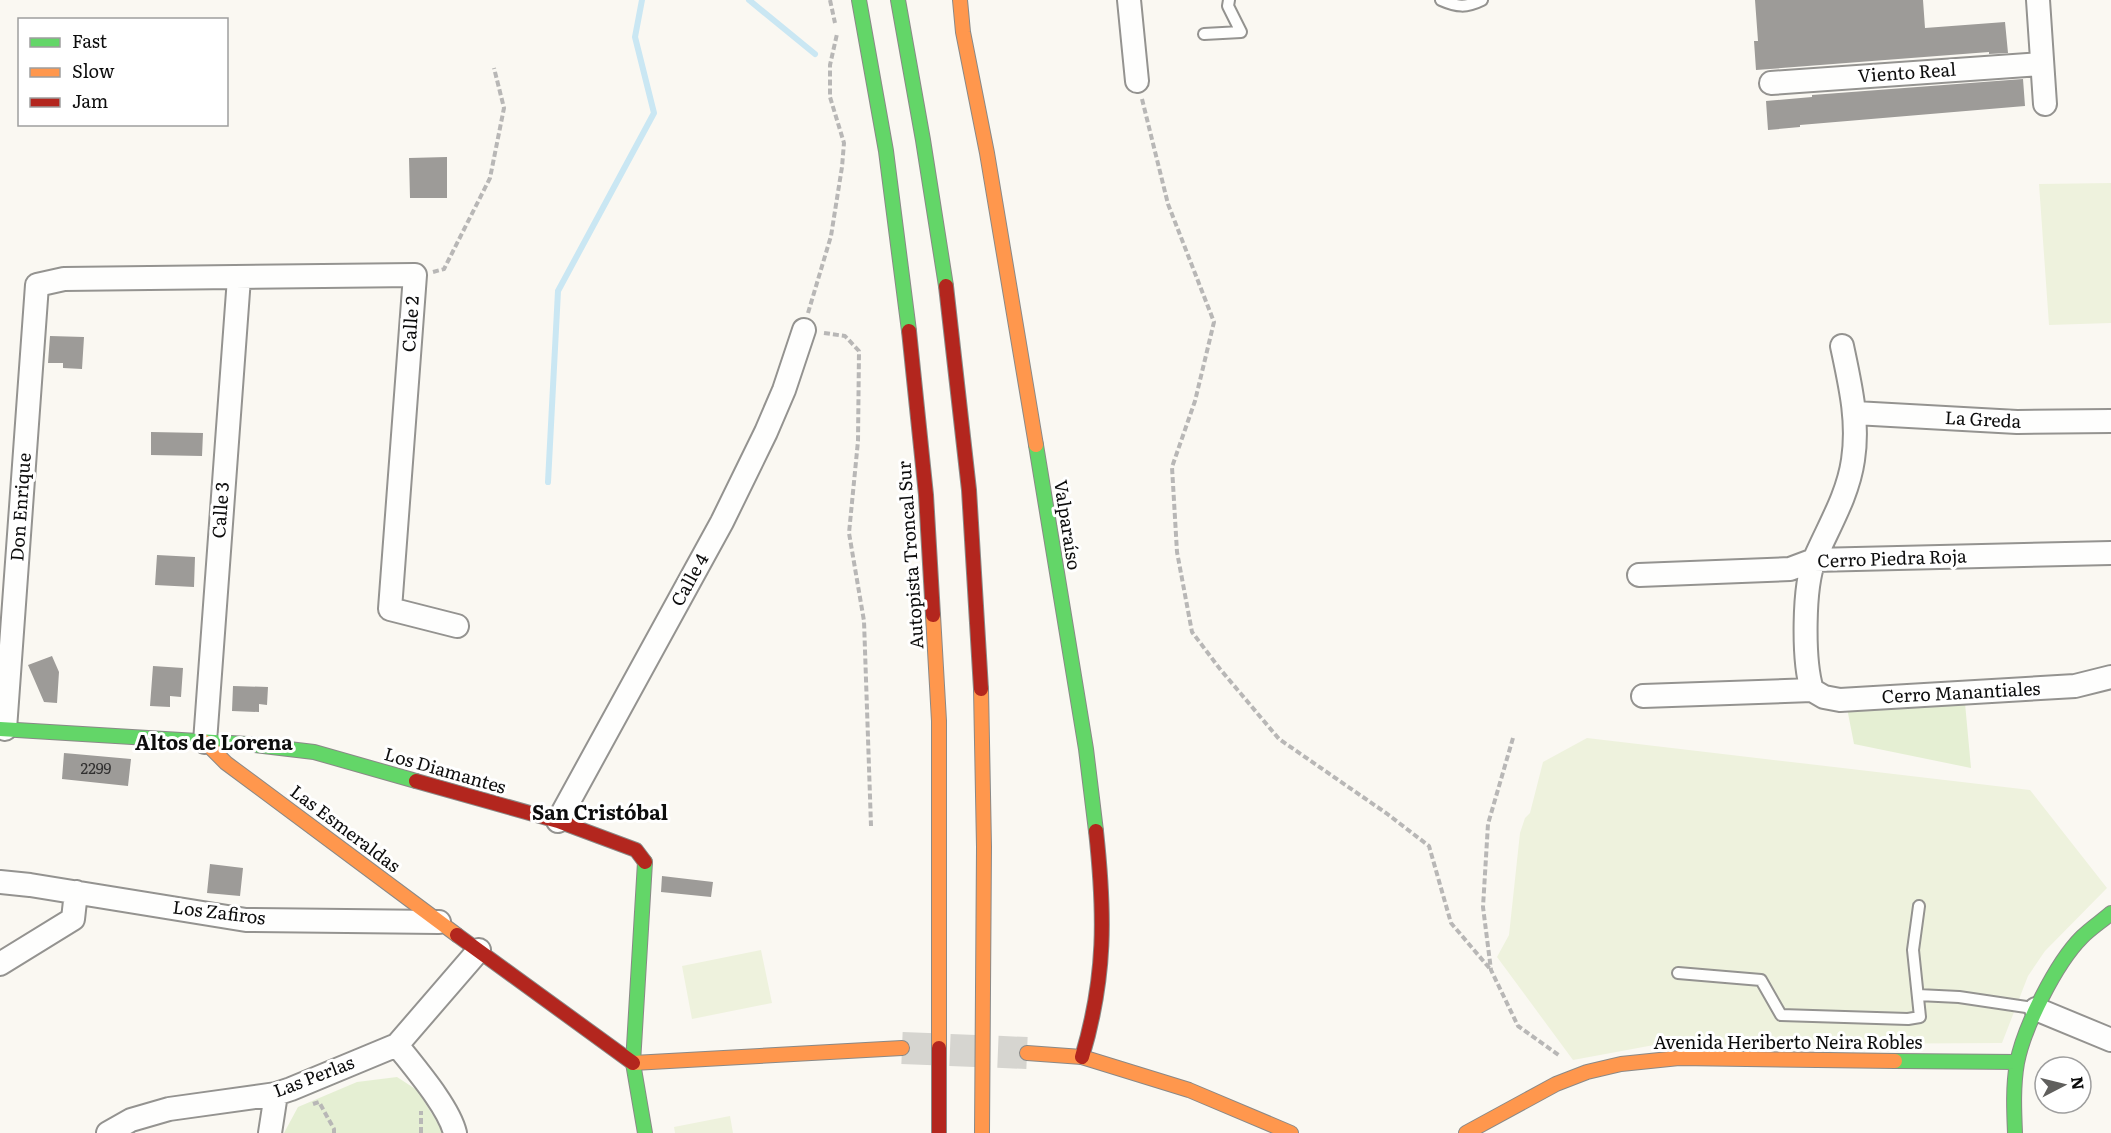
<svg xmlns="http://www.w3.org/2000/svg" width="2111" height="1133" viewBox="0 0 2111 1133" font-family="Literata,serif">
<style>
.green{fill:#e5efd3}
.pitch{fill:#eef2dd}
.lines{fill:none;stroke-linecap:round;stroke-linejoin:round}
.stream{stroke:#cae7f3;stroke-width:6}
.building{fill:#9d9b98}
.secondary-tunnel{stroke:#d6d5d0;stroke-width:32;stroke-dasharray:32 16;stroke-linecap:butt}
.lane-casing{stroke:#949390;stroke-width:14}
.street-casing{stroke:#949390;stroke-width:26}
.fast-casing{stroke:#8a8987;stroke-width:16}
.slow-casing{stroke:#8a8987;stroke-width:16}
.jam-casing{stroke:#8a8987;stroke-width:16}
.path{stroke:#b8b7b6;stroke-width:4;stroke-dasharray:6 3;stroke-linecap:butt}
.lane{stroke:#fefefd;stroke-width:10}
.street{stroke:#fefefd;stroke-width:22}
.fast{stroke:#63d668;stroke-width:14}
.slow{stroke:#ff974d;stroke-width:14}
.jam{stroke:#b3261e;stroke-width:14}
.labels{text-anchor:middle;stroke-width:6;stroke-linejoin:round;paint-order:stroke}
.number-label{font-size:15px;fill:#313030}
.street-label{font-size:18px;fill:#0d0d0d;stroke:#fff}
.neighbourhood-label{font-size:20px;font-weight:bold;fill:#0d0d0d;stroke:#fff}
</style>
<rect width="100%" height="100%" fill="#faf8f2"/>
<path class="green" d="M1965,703L1971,768L1854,744L1847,708Z
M397,1077L417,1090L440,1127L442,1133H284L298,1107L357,1082Z"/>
<path class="pitch" d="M2111,183V323L2049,325L2039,184Z
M1587,738L2030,790L2107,888L2045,951L2028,976L2002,1043L1654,1045L1573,1060L1497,957L1509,935L1520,833L1525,818L1530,813L1543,762Z
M761,950L772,1003L692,1019L682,966Z
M730,1116L733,1133H675L674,1127Z"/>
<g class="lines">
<path class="stream" d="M749,0L815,54
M548,482L558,291L654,113L635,37L642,0"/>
</g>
<path class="building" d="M1755,0H1923L1925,28L2005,22L2008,53L1989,54V52L1756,70L1754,41H1758Z
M2023,79L2025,106L1800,125V127L1768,130L1766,101L1812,97V95Z
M447,157V198H410L409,158Z
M50,336L84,337L82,369L63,368V363H48Z
M151,432L203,433L202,456L151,455Z
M157,555L195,557L194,587L155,585Z
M52,656L59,672L57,703L44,702L28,665Z
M153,666L183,668L181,697L170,696V707L150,706Z
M233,686L268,687L267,705L259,704V712L232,711Z
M64,753L131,759L128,786L62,779Z
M210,864L243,868L240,896L207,893Z
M662,876L713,882L711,897L661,892Z"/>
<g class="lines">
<path class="secondary-tunnel" d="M902,1048L1027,1053"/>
<defs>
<path id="lane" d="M1441,0C1457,7 1466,8 1482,0
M1204,34L1241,32L1228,6L1229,0
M1678,973L1761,980L1781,1015L1908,1019L1920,1017L1913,950L1919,906
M1918,995L1959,997L2033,1008"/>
<path id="street" d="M1129,0L1137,81
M2038,0L2045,104
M1771,83L2042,64
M1855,413L2017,422L2111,421
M1639,575L1790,569L1814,560L2111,553
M1812,690C1803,661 1803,586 1815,558C1829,526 1848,495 1853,460C1859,421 1850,384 1842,346
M1812,690L1824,697L1840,700L2075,686L2111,677
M1643,696L1812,690
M5,729L37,285L64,279L415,275L390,609L457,626
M205,742L239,278
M558,821L722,522L766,432L784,390L804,330
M0,882L30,885L246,920L439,922
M0,964L73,919L76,892
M2036,1009L2111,1040
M397,1045C414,1067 449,1107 455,1133
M108,1133L131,1120L169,1109L276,1094L291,1089L397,1045L479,950
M270,1133L276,1094"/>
<path id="fast" d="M859,0L886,151L909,331
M898,0L923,140L946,286
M1036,445L1086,749L1096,831
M0,729L247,744L314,752L416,781
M645,862L633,1063L645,1133
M1895,1061L2017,1062
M2015,1133C2014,1110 2013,1086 2017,1063C2024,1027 2056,963 2082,937C2091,928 2102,921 2111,913"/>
<path id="slow" d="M960,0L963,32L987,153L1036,445
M933,615L939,721V1048
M981,689L984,847L982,1133
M205,742L226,763L457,935
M1027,1053L1082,1057L1189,1090L1291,1133
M633,1063L902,1048
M1466,1133L1556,1084L1587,1072L1621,1064L1679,1058L1895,1061"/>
<path id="jam" d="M946,286L969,490L981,689
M909,331L926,495L933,615
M416,781L558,821L636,850L645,862
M457,935L633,1063
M939,1048V1133
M1082,1057C1106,977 1105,914 1096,831"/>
</defs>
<use href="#lane" class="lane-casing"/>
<use href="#street" class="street-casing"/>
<use href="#fast" class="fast-casing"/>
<use href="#slow" class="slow-casing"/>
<use href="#jam" class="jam-casing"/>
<path class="path" d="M830,0L835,23
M1142,99L1168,204L1214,322L1195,401L1172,467L1177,552L1192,632L1220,669L1279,739L1386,813L1429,846L1451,923L1491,970
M433,272L444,269L490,178L504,108L494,68
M808,313L831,236L842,167L844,143L830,97V65L837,34
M824,333L845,336L859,351L858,441L849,533L864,621L871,826
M1513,738L1488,824L1483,907L1491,970L1518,1026L1560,1056
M313,1104L319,1102L334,1129V1133
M421,1133V1111"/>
<use href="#lane" class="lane"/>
<use href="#street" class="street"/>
<use href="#fast" class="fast"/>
<use href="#slow" class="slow"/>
<use href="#jam" class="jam"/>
</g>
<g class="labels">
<g class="number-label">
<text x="96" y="774">2299</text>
</g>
<g class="street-label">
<text transform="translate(1907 73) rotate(-4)" y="6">Viento Real</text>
<text transform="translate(411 324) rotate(-86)" y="6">Calle 2</text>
<text transform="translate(1983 420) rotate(3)" y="6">La Greda</text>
<text transform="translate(21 507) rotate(-86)" y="6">Don Enrique</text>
<text transform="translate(221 510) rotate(-86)" y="6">Calle 3</text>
<text transform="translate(1067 525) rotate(81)" y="6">Valparaíso</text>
<text transform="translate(911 555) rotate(-94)" y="6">Autopista Troncal Sur</text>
<text transform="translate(1892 559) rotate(-2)" y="6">Cerro Piedra Roja</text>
<text transform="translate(690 580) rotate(-61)" y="6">Calle 4</text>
<text transform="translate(1961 693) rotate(-3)" y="6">Cerro Manantiales</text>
<text transform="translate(445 771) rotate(16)" y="6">Los Diamantes</text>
<text transform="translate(345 829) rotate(37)" y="6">Las Esmeraldas</text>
<text transform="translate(219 913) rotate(7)" y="6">Los Zafiros</text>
<text x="1788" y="1049">Avenida Heriberto Neira Robles</text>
<text transform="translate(314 1077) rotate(-21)" y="6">Las Perlas</text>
</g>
<g class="neighbourhood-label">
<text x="214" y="750">Altos de Lorena</text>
<text x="600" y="820">San Cristóbal</text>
</g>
</g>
<rect x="18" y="18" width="210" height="108" fill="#ffffff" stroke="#9e9e9e" stroke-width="1.5"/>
<rect x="30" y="38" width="30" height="9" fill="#63d668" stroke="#9e9e9e" stroke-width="1.5"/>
<text x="72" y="48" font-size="18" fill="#0d0d0d">Fast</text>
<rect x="30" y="68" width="30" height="9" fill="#ff974d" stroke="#9e9e9e" stroke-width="1.5"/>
<text x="72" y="78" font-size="18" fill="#0d0d0d">Slow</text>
<rect x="30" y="98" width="30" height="9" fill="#b3261e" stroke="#9e9e9e" stroke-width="1.5"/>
<text x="72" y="108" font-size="18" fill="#0d0d0d">Jam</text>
<g transform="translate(2063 1085) rotate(83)"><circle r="28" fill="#ffffff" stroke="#9e9e9e" stroke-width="1.5"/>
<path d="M0-4.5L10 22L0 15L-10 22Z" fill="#605f5d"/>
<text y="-9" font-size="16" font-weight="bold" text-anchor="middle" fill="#0d0d0d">N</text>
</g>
</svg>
